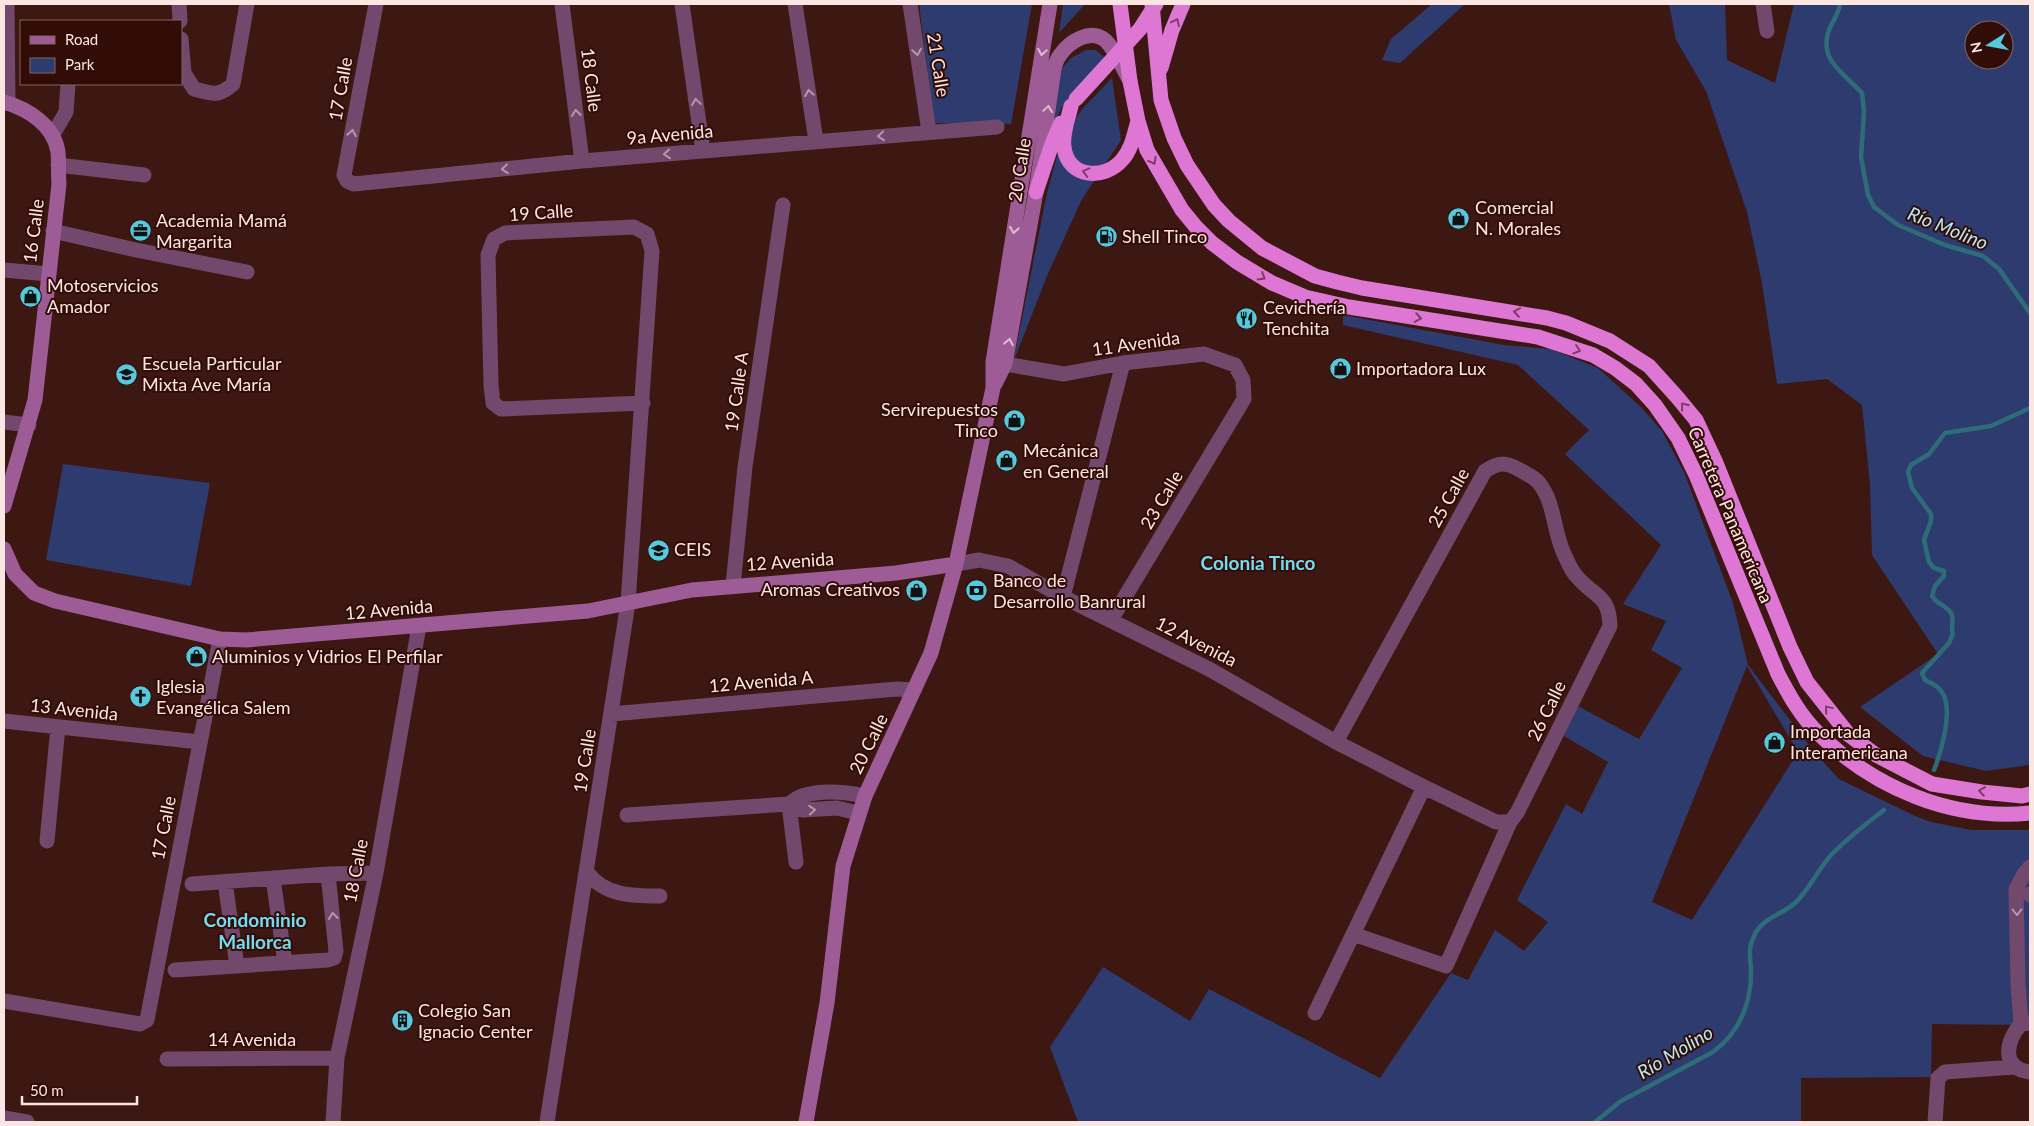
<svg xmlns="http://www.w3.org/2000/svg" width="2034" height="1126" viewBox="0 0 2034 1126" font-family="Lato,sans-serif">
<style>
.green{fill:#2e3b6e;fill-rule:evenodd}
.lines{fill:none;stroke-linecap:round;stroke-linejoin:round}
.stream{stroke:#2e6d78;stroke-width:4.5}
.street{stroke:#72496d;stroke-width:15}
.secondary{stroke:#9e5c97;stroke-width:15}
.highway{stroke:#de77d4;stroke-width:15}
.highway-bridge{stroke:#de77d4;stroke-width:15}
.oneway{stroke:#7f3d64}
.oneway2{stroke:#b698a8}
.oneway3{stroke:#dfbdcc}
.labels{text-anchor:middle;stroke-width:4;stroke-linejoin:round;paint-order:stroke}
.street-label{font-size:18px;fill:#fbe6e2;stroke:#320d08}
.poi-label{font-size:18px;fill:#fbe6e2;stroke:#320d08;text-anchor:start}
.water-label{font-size:19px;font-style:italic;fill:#b5ebf5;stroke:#320d08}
.neighbourhood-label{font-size:19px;font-weight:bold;fill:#74dcf0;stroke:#320d08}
</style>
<rect width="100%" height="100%" fill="#3d1711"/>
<path class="green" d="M919,4H1032L1011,124L934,123Z
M1063,4H1085L1059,33Z
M1432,4H1465L1400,63L1382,60L1391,39Z
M1669,4H1725L1727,60L1775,83L1794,4H2030V765L1986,771L1923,756L1860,707L1938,654L1872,555L1870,485L1862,405L1827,379L1777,384L1762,283L1747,212L1706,91L1676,40ZM1974,30H2004V60H1974Z
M1086,50H1096L1105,58L1079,85L1062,107L1045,142L1058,73L1071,58Z
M1112,78L1121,140L1081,201L1047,276L1013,363L1047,193L1061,141L1082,109Z
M1343,315L1504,345L1551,349L1598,368L1642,408L1662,431L1684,472L1733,603L1748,665L1815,753L1839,779L1915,816L1931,822L1972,830H2030V1025L1932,1024L1931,1077L1801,1078V1122H1078L1050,1047L1103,967L1190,1021L1209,989L1380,1078L1451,973L1468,980L1495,930L1524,951L1548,922L1517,900L1566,804L1582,814L1608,762L1564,736L1576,705L1639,739L1682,668L1651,650L1666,621L1623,604L1661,545L1565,454L1589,430L1518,365L1343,325ZM1747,666L1798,752L1692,920L1652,902Z
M63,464L210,483L191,586L46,560Z"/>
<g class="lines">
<path class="stream" d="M1840,4C1839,14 1831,23 1828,33C1820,62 1845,74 1862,93L1864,112L1861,157L1868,195L1874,207L1898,225L1945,245L1983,256L1999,269L2030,313
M1934,770C1941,753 1953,711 1943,694C1939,686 1932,684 1925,680L1922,673L1949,643L1953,634C1950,627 1955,620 1951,613C1946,605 1936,604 1932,596L1935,586L1944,576V571L1934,568L1929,562L1924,540L1931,521V514L1912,488L1908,472L1911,465L1929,454L1945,433L1991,426L2030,408
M1595,1122L1621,1101L1713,1052C1739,1033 1751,1004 1751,973C1751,953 1746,952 1756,932C1765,917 1783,914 1795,903C1810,889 1818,869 1832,854C1848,838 1867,823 1884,810"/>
<path class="street" d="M7,4L8,103
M179,4L180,21
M376,4L344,175L347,181L354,184L582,161L997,127
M562,4L582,161
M682,4L703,151
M795,4L816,141
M910,4L929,132
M1763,4L1767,31
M181,39L184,73L194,89C212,94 219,97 233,84L247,4
M52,136L66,112L68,84
M58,165L144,175
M53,231L136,250L247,272
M4,270L48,274
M1005,364L1064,374L1123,363L1204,354L1235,365L1243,380L1244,399L1111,620
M4,422L29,425
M956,564L979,560L1008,566L1063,597L1209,669L1336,742L1424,787L1496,822H1510L1517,813L1610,626C1609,595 1596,598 1578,578C1573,573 1569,565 1566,558C1553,535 1556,504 1539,483C1535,477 1526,474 1520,470C1505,462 1499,462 1485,471L1336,742
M733,585L745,467L783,205
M1063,597L1123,363
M611,714L897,689L914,690
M4,721L200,742
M789,804C793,801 797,797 802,796C821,790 846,792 865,796
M789,804L796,862
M627,815L789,804L803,810L837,808L858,813
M47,841L58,727
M587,872C604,896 633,896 660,896
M273,878L285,963
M225,882L237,966
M192,884L328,874L376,873
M2030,894V895
M1353,934L1446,966L1510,822
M175,970L328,960L334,958L336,951L328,874
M4,1001L140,1024L147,1020L220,639
M1315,1013L1424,787
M2030,1023L2021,1024C2006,1040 2000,1069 2030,1072
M2021,1024L2018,983L2016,889L2024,874L2030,867
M167,1059L337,1058
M4,1118L27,1122
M333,1122L337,1058L376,873L419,626
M547,1122L628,603L652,251L647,234L634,227L505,233L494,239L488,255L491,385L493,403L501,409L643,403
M1935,1122L1938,1078L1945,1072L2014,1067"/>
<path class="secondary" d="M4,102C28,109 54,125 58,152C59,163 58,173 59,184L35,400L4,506
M995,384L1005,364L1009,342L1036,192L1054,69C1055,65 1057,59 1060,55C1069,42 1091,27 1106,41C1116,51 1123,69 1130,81
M4,549L15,574L34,593L55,601L220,639L246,640L588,611L692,590L896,573L956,564
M806,1122L827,1003L843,866L865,796L931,653L956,564L993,388V362L1050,4"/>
<path class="highway" d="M1120,4L1130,81L1138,121L1147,150L1182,210L1196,227L1212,243L1237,262L1272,283L1305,297L1349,307L1538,337L1593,355L1615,368L1636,384L1655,405L1678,438L1696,475L1778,674C1789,695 1801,717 1819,734C1874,788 1952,821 2030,813
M1152,4L1161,100L1174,138L1187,165L1214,205L1229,221L1262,248L1315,276L1337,282L1362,288L1547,318L1566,323L1610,341L1649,366L1677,397L1696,420L1716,463L1790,647L1807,682L1849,735L1876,755L1932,784L1982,792L2022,796L2030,794
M1161,68L1172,30L1183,4
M1071,106C1068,119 1062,134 1064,147C1068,179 1105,180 1122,160C1132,149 1134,134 1138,121
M1036,192L1052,144L1061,123"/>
<path class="highway-bridge" d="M1076,99L1140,29L1156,4"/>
</g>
<defs><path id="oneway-chevron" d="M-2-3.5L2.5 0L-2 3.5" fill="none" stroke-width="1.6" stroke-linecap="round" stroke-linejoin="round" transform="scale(1.25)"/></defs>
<g class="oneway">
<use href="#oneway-chevron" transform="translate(1176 22) rotate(-65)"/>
<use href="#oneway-chevron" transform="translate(1153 161) rotate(61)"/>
<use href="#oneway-chevron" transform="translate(1086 172) rotate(-165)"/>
<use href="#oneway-chevron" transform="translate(1262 277) rotate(31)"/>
<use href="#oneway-chevron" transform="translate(1517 312) rotate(-172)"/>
<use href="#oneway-chevron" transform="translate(1418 318) rotate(9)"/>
<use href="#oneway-chevron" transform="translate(1577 350) rotate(19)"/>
<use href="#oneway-chevron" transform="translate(1684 406) rotate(-128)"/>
<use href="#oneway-chevron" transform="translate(1828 709) rotate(-130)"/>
<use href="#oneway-chevron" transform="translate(1982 791) rotate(-172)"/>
</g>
<g class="oneway2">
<use href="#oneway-chevron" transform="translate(917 52) rotate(81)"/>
<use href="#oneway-chevron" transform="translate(809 93) rotate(-99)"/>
<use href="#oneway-chevron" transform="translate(696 102) rotate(-98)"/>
<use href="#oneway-chevron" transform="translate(576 113) rotate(-97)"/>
<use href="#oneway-chevron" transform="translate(352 133) rotate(-80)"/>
<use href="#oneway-chevron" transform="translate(881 136) rotate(175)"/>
<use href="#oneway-chevron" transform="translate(667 154) rotate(175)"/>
<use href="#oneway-chevron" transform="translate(505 169) rotate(174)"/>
<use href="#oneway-chevron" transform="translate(812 810) rotate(-4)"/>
<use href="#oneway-chevron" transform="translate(2017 912) rotate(89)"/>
<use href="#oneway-chevron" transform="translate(333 916) rotate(-96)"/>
</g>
<g class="oneway3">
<use href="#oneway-chevron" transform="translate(1042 52) rotate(99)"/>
<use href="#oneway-chevron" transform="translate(1048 109) rotate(-82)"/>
<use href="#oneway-chevron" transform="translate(1014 230) rotate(99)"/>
<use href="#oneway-chevron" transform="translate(1009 342) rotate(-79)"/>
</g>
<defs>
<symbol id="shop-disc" viewBox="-11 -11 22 22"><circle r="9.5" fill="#55cade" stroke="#320d08"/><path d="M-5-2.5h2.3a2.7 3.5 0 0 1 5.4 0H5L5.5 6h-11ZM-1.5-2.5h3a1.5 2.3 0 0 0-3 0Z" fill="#111"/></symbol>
<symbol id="office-disc" viewBox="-11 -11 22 22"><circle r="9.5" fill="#55cade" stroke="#320d08"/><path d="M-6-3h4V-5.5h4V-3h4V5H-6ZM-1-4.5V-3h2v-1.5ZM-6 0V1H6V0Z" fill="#111"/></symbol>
<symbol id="fuel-disc" viewBox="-11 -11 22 22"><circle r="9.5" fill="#55cade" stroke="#320d08"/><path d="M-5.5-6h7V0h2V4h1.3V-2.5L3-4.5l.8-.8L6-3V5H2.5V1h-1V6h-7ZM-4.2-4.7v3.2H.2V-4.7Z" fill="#111"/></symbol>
<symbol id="restaurant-disc" viewBox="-11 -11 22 22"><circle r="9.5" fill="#55cade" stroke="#320d08"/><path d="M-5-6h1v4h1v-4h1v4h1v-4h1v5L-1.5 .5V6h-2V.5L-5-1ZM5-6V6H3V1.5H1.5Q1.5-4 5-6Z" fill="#111"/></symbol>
<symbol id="school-disc" viewBox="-11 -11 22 22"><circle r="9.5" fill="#55cade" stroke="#320d08"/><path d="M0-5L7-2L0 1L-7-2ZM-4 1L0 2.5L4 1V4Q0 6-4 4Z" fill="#111"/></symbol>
<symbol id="bank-disc" viewBox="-11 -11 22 22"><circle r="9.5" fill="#55cade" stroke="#320d08"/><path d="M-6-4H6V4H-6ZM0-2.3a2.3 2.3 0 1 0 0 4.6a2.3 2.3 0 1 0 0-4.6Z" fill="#111"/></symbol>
<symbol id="church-disc" viewBox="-11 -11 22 22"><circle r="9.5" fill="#55cade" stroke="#320d08"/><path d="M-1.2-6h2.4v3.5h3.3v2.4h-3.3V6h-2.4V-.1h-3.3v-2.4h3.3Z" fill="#111"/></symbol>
<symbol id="building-disc" viewBox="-11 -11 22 22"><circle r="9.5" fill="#55cade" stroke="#320d08"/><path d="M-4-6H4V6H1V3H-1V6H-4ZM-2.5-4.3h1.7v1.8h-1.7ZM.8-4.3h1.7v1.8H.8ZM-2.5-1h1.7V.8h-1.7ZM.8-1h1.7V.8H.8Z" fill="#111"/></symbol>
</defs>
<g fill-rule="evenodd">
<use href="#shop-disc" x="1446" y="206" width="25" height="25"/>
<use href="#office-disc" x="128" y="218" width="25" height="25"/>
<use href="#fuel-disc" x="1094" y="224" width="25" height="25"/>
<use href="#shop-disc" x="18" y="284" width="25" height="25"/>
<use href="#restaurant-disc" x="1234" y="306" width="25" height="25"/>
<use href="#shop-disc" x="1328" y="356" width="25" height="25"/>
<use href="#school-disc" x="114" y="362" width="25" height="25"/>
<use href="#shop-disc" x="1002" y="408" width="25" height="25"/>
<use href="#shop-disc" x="994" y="448" width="25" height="25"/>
<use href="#school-disc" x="646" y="538" width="25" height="25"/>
<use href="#shop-disc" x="904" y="578" width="25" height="25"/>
<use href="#bank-disc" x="964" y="578" width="25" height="25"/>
<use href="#shop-disc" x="184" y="644" width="25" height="25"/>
<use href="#church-disc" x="128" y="684" width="25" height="25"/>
<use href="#shop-disc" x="1762" y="730" width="25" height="25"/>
<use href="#building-disc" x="390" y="1008" width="25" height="25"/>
</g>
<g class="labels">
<g class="street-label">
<text transform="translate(938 65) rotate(81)" y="6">21 Calle</text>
<text transform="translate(591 80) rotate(83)" y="6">18 Calle</text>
<text transform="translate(341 89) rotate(-80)" y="6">17 Calle</text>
<text transform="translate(670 135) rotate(-5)" y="6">9a Avenida</text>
<text transform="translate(1020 170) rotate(-81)" y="6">20 Calle</text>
<text transform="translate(541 213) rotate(-4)" y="6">19 Calle</text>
<text transform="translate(34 231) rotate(-83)" y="6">16 Calle</text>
<text transform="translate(1136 344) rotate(-8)" y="6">11 Avenida</text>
<text transform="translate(737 392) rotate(-82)" y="6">19 Calle A</text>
<text transform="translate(1449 498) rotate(-61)" y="6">25 Calle</text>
<text transform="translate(1162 500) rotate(-59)" y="6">23 Calle</text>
<text transform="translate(1730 515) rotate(67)" y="6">Carretera Panamericana</text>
<text transform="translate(790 562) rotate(-4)" y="6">12 Avenida</text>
<text transform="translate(389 610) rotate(-5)" y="6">12 Avenida</text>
<text transform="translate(1196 642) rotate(27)" y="6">12 Avenida</text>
<text transform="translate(761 682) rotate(-5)" y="6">12 Avenida A</text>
<text transform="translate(74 710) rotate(6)" y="6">13 Avenida</text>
<text transform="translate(1547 711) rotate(-64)" y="6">26 Calle</text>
<text transform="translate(869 744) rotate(-64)" y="6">20 Calle</text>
<text transform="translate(585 761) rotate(-81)" y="6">19 Calle</text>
<text transform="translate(164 828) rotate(-79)" y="6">17 Calle</text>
<text transform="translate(356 871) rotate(-79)" y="6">18 Calle</text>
<text x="252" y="1046">14 Avenida</text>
</g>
<g class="poi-label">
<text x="1475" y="214">Comercial<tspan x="1475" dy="21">N. Morales</tspan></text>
<text x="156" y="227">Academia Mamá<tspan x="156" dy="21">Margarita</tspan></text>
<text x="1122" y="243">Shell Tinco</text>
<text x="47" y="292">Motoservicios<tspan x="47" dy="21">Amador</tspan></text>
<text x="1263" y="314">Cevichería<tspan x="1263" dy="21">Tenchita</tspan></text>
<text x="142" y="370">Escuela Particular<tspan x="142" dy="21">Mixta Ave María</tspan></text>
<text x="1356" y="375">Importadora Lux</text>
<text x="998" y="416" text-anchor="end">Servirepuestos<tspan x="998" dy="21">Tinco</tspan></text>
<text x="1023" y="457">Mecánica<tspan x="1023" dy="21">en General</tspan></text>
<text x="674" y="556">CEIS</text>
<text x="993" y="587">Banco de<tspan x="993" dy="21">Desarrollo Banrural</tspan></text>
<text x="900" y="596" text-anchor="end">Aromas Creativos</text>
<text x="212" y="663">Aluminios y Vidrios El Perfilar</text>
<text x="156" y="693">Iglesia<tspan x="156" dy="21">Evangélica Salem</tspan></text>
<text x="1790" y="738">Importada<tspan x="1790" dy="21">Interamericana</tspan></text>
<text x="418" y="1017">Colegio San<tspan x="418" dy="21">Ignacio Center</tspan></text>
</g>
<g class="water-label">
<text transform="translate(1948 228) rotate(22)" y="7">Río Molino</text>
<text transform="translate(1675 1052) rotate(-31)" y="7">Río Molino</text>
</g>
<g class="neighbourhood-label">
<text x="1258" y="570">Colonia Tinco</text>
<text x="255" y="927">Condominio<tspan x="255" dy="22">Mallorca</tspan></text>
</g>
</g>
<rect width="2034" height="1126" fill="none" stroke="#fbe6e2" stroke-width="10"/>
<rect x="20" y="20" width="162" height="65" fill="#320d08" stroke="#82645f"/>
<rect x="30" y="36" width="25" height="8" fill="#9e5c97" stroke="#82645f"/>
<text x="65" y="45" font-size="15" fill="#fbe6e2">Road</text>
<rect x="30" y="58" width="25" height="15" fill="#2e3b6e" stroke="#82645f"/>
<text x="65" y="70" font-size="15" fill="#fbe6e2">Park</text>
<g transform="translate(1989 45) rotate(259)"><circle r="24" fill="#320d08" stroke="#82645f"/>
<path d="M0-4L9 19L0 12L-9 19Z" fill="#55cade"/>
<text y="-8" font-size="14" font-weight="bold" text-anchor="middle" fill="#fbe6e2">N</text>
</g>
<path d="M22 1096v8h115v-8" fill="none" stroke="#fbe6e2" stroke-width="2.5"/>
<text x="30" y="1096" font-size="15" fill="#fbe6e2" stroke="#320d08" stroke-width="4" paint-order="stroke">50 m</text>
</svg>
